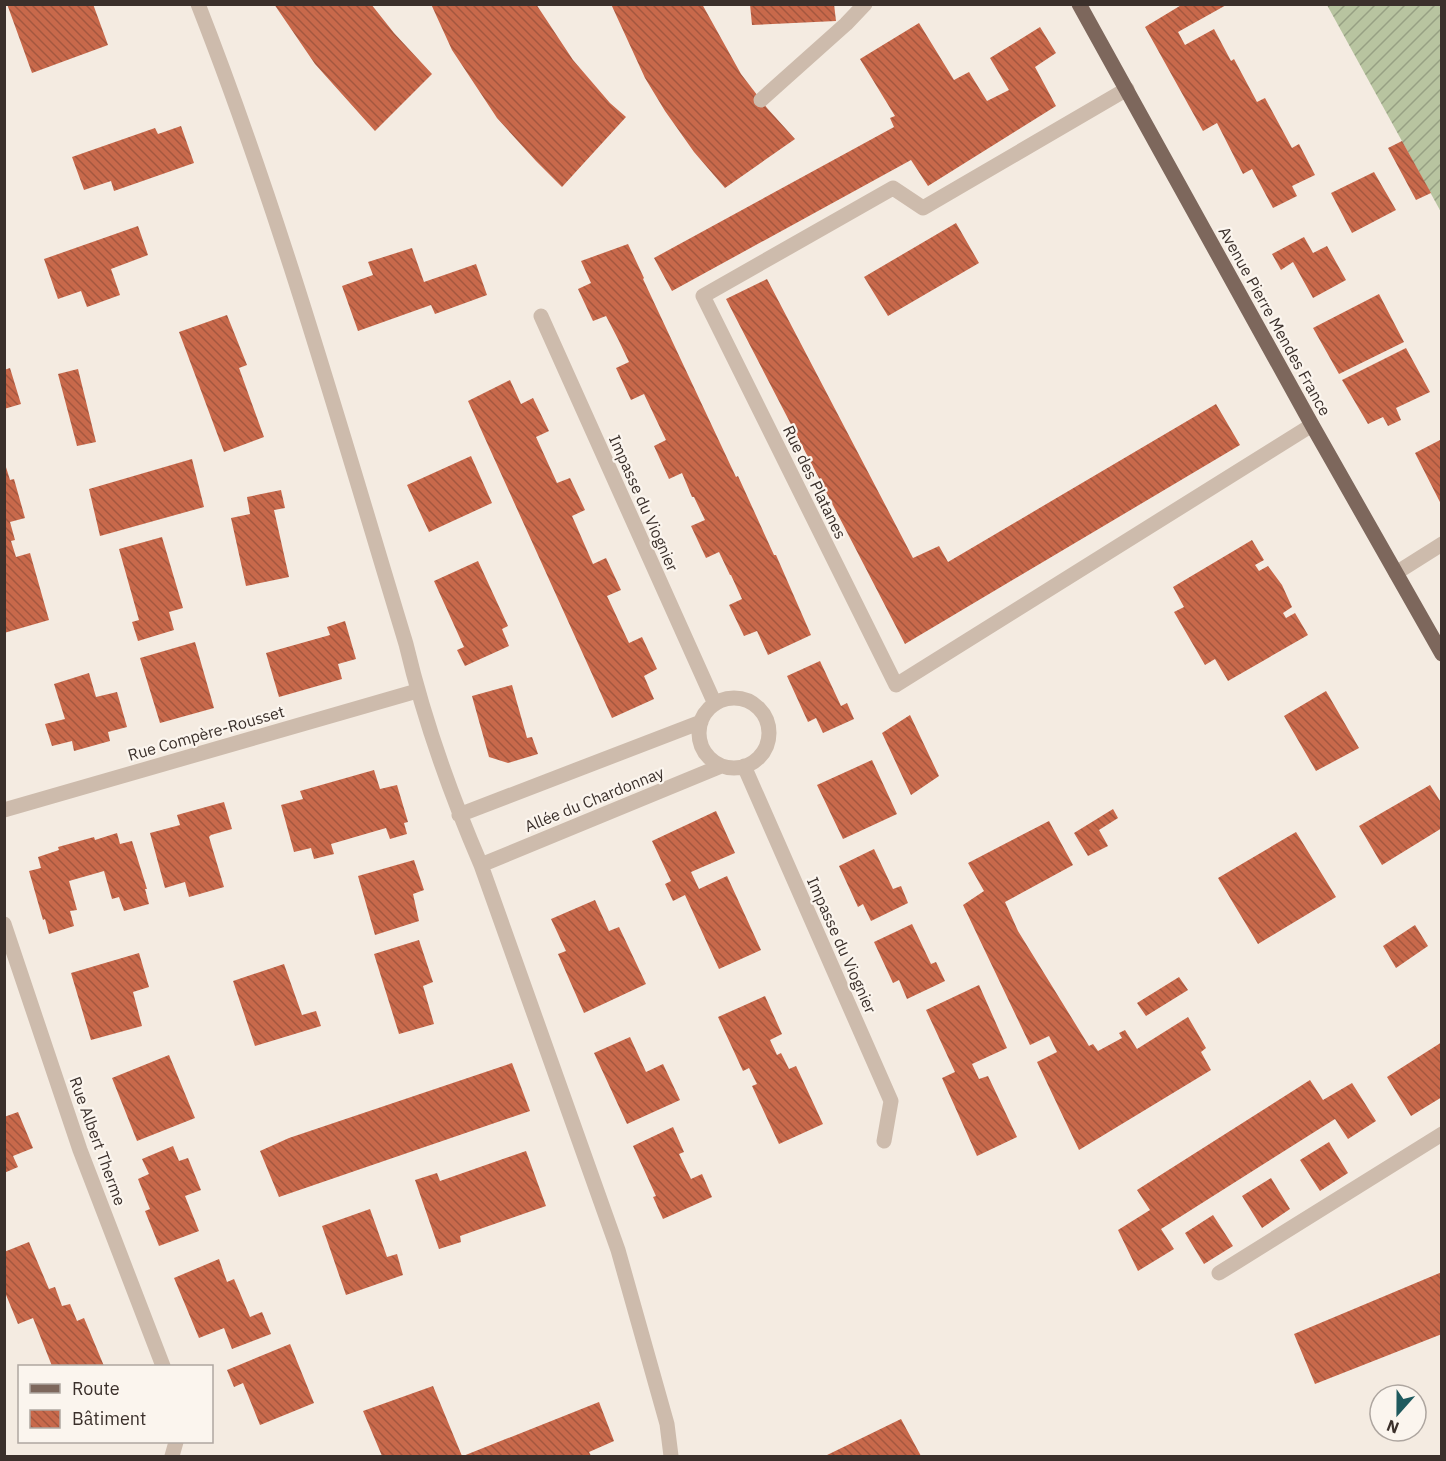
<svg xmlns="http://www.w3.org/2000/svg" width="1446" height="1461" viewBox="0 0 1446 1461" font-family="'IBM Plex Sans',sans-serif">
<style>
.garden{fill:url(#garden-furrows)}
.building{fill:url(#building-back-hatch)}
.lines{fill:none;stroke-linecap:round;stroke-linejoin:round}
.minor{stroke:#cdbbac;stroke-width:15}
.major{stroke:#7d675c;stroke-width:15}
.labels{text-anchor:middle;stroke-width:4.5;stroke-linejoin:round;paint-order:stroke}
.street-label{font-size:16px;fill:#3b302b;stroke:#fbf5ee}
</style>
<defs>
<pattern id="garden-furrows" width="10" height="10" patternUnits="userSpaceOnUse" patternTransform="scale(1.5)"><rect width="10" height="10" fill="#b8c4a0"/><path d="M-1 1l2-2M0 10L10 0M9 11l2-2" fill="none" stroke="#97a083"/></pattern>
<pattern id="building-back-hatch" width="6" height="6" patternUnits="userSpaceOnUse" patternTransform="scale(1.5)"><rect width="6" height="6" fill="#c8694b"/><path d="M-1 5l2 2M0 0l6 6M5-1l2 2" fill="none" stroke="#a4573f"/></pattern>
</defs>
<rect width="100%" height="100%" fill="#f4ebe1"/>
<path class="garden" d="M1327,5H1441V212Z"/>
<path class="building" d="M7,4H93L108,45L32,73Z
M274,4H371L394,33L432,74L375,131L315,64Z
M431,4H536L573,60L610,103L626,117L562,187L536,161L497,118L452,50Z
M611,4H702L741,74L767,108L795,139L725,188L694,152L665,111L645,78Z
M750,4H834L836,21L752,25Z
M1183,4H1228L1178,32L1185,45L1214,29L1231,61L1234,59L1257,102L1265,98L1292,148L1299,144L1315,175L1292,186L1297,196L1273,208L1252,169L1243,174L1217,123L1203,131L1145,27Z
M919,23L954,80L969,72L987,101L1009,90L990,58L1040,27L1056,53L1035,67L1056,106L928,186L911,160L672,291L654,258L894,127L890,118L895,116L860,59Z
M181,126L194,163L114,191L111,181L84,190L72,157L155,128L158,134Z
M1402,141L1431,193L1416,200L1388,148Z
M1374,172L1396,210L1352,233L1331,193Z
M956,223L979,263L888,316L864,277Z
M138,226L148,255L111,269L120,295L87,307L81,291L58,299L44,259Z
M1304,237L1313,253L1327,246L1346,280L1313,298L1293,262L1281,270L1272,254Z
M628,244L644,278L643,279L736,477L738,476L774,555H776L811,635L768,655L757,631L744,636L729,605L742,599L731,575H730L719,552L706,558L691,526L705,520L694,497H692L682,473L669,479L654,446L666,440L644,394L631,400L616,368L629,362L618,339L606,316L593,321L578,289L591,283L581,261Z
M412,248L424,282L476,264L487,295L435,314L431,305L358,331L342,286L373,275L368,262Z
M767,279L913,558L939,546L948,562L1216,404L1240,445L905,644L726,299Z
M1379,294L1404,342L1339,374L1313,328Z
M227,315L247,365L239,368L264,437L224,452L179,332Z
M1406,348L1430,392L1396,408L1401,420L1388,426L1383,417L1368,424L1342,380Z
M10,368L21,404L4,409V370Z
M78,369L96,442L77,446L58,374Z
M510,380L521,404L533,398L549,431L536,437L557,483L570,478L585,510L572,516L593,564L606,558L621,590L607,596L629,643L642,637L657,669L644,676L654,699L612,718L468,401Z
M1442,439V506L1415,453Z
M471,456L492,503L429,532L407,485Z
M192,459L204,507L100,536L89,489Z
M5,464L10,480L14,479L25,518L10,522L15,540L11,541L16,557L30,553L49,620L4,633Z
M281,490L285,508L274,510L289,577L246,586L231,518L250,514L247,497Z
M162,537L183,608L169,612L174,630L138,641L132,622L139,620L119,549Z
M1252,540L1264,560L1255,565L1259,571L1268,566L1282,585L1292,607L1283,613L1286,618L1295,613L1308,635L1228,681L1215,659L1205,665L1174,612L1184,607L1173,587Z
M478,561L508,626L502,629L509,646L465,666L457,650L464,647L434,581Z
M345,621L356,659L338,664L342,679L279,697L266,653L330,635L327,627Z
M195,642L214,708L160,723L140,658Z
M820,661L841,706L847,703L854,719L823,733L816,718L808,722L787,676Z
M89,673L96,697L117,692L127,727L108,732L110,741L74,751L72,741L52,746L45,724L65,719L54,684Z
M512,685L527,738L532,737L538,754L508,763L489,757L472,696Z
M1326,691L1359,748L1316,771L1284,716Z
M910,715L939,776L911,795L882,733Z
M872,760L897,814L843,839L817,785Z
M374,770L380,789L397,785L408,822L404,823L407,834L390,839L386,828L331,844L334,854L314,859L311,848L294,852L281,805L303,799L300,791Z
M1430,785L1442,804V828L1382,865L1359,826Z
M224,802L232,829L211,835L209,837L224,887L189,897L185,882L165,888L150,833L180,825L177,815Z
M1113,809L1118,818L1099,830L1108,846L1088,856L1074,833Z
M716,811L735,853L691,872L699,889L727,876L761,950L719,969L685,895L673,901L665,884L671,881L652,841Z
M1049,821L1073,865L1005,902L1018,931L1089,1046L1093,1044L1098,1051L1122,1038L1119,1033L1125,1030L1137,1049L1188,1017L1206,1048L1201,1052L1211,1070L1079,1150L1037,1062L1057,1052L1049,1036L1030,1045L963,905L984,891L968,863Z
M1296,832L1336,897L1258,944L1218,878Z
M117,833L120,844L132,841L147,889H145L149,904L124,911L119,897L112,899L104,871L69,881L77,910L70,911L74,926L49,934L45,919L43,920L29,871L41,868L38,857L59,850L58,847L94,837L95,840Z
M874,849L893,889L901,886L908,903L871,921L863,904L858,907L839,866Z
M414,860L424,890L413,894L419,921L375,935L358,876Z
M595,900L609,931L619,927L646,984L584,1013L558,954L566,951L551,919Z
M912,924L931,964L936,962L945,981L907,999L899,980L893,983L874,942Z
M1415,925L1428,946L1396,968L1383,946Z
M419,940L433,982L423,986L434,1024L399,1034L374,954Z
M139,953L149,987L133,992L142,1026L91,1040L71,973Z
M284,964L302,1015L316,1011L321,1026L255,1046L233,981Z
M1179,977L1188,990L1146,1016L1137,1003Z
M979,985L1007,1048L972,1064L979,1079L988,1076L1017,1137L977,1156L942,1078L955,1072L926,1010Z
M765,996L782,1034L770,1040L777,1055L781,1053L789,1069L796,1066L823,1124L779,1144L752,1086L757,1084L749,1068L743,1071L718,1017Z
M630,1037L646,1072L663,1064L680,1100L627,1124L594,1053Z
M1442,1042V1097L1411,1116L1387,1077Z
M169,1055L195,1118L137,1141L112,1078Z
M512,1063L530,1111L279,1197L260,1151L289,1138Z
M1310,1080L1323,1100L1352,1083L1376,1121L1348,1139L1335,1119L1161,1229L1174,1249L1138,1271L1118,1230L1150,1210L1137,1190Z
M18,1112L33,1148L13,1156L18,1167L4,1173V1117Z
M673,1127L684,1152L679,1154L691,1179L702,1174L712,1197L663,1219L653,1197L656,1196L633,1146Z
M1329,1142L1348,1173L1320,1191L1300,1160Z
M173,1146L179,1161L188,1158L201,1190L185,1196L199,1231L159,1246L145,1211L150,1209L138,1179L149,1174L142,1159Z
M526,1151L546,1206L460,1236L461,1242L439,1249L415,1180L437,1173L440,1181Z
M1271,1178L1290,1209L1262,1228L1242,1196Z
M370,1209L387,1257L397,1254L403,1275L346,1295L322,1226Z
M1213,1215L1233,1246L1204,1264L1185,1233Z
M29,1242L49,1289L55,1287L62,1306L70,1304L77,1321L84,1318L104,1366H52L33,1318L18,1324L4,1290V1252Z
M219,1259L227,1282L234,1279L250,1317L262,1312L271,1334L232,1349L224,1328L199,1338L174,1278Z
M1442,1272V1334L1315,1384L1294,1334Z
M290,1344L314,1403L260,1425L243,1383L234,1387L227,1370Z
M433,1386L462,1456H382L363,1411Z
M599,1402L614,1441L589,1452L591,1456H463Z
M901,1419L921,1456H825Z"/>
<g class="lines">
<path class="minor" d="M198,4C280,213 341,430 406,644C424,720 450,793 481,865L618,1250L667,1424L671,1456
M1127,89L923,208L893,188L703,296L896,685L1312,425
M761,100L846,24L865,4
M541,316L715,704
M1396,573L1442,544
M699 733a35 35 0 1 1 70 0a35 35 0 1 1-70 0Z
M744,766L891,1101L884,1141
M4,810L417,691
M459,815L701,722
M481,865L721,766
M4,924L80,1150L163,1366
M1219,1273L1442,1134
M172,1456L176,1442"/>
<path class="major" d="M1079,4L1312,425L1442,654"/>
</g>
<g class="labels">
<g class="street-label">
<text transform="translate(1275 321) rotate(61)" y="6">Avenue Pierre Mendes France</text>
<text transform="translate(815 482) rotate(64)" y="6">Rue des Platanes</text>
<text transform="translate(644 503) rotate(66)" y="6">Impasse du Viognier</text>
<text transform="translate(206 733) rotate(-16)" y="6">Rue Compère-Rousset</text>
<text transform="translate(594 799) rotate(-22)" y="6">Allée du Chardonnay</text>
<text transform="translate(842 945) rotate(66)" y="6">Impasse du Viognier</text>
<text transform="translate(98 1141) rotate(70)" y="6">Rue Albert Therme</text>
</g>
</g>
<rect width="1446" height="1461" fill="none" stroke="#3b302b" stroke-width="12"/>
<rect x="18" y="1365" width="195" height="78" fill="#fbf5ee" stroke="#aea6a0" stroke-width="1.5"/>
<rect x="30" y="1384" width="30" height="9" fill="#7d675c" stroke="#aea6a0" stroke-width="1.5"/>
<text x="72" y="1395" font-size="18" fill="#3b302b">Route</text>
<rect x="30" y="1410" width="30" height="18" fill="url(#building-back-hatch)" stroke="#aea6a0" stroke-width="1.5"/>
<text x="72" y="1425" font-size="18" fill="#3b302b">Bâtiment</text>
<g transform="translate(1398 1413) rotate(201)"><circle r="28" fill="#fbf5ee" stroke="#aea6a0" stroke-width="1.5"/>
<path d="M0-4.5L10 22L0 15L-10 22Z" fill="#1f5a5e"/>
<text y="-9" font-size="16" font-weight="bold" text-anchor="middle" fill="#3b302b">N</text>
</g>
</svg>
